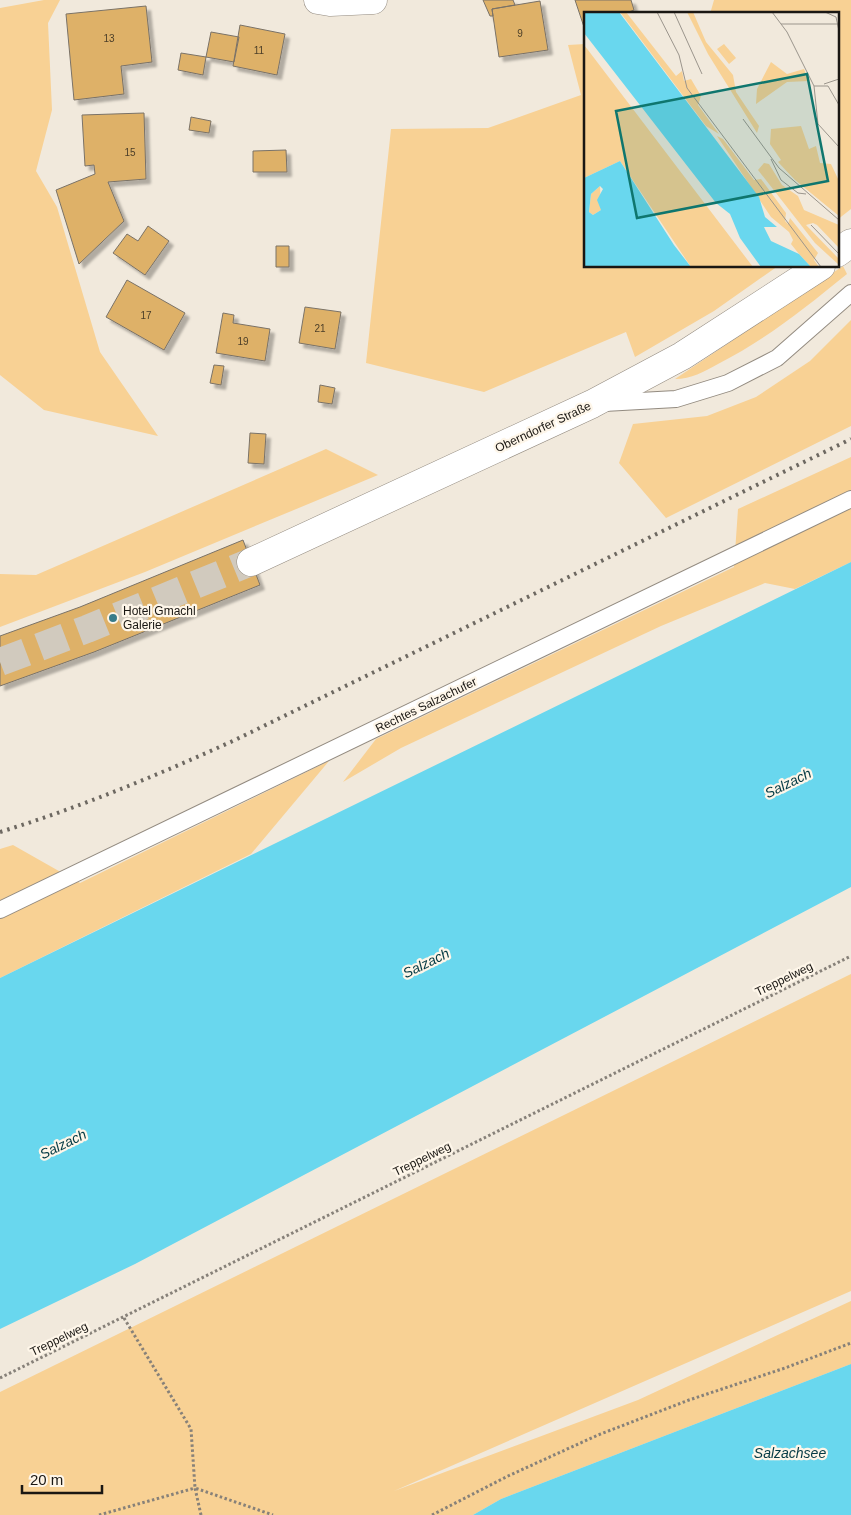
<svg xmlns="http://www.w3.org/2000/svg" width="851" height="1515" viewBox="0 0 851 1515" font-family="Helvetica,sans-serif">
<style>
.green{fill:#f8d194}
.water{fill:#69d7ee}
.building{fill:#deb168;stroke:#7a7267;filter:url(#shadow)}
.lines{fill:none;stroke-linecap:round;stroke-linejoin:round}
.secondary-tunnel{stroke:#d1cabe;stroke-width:28;stroke-dasharray:28 14;stroke-linecap:butt}
.lane-casing{stroke:#938b80;stroke-width:18}
.street-casing{stroke:#938b80;stroke-width:29}
.secondary-casing{stroke:#938b80;stroke-width:29}
.path{stroke:#878179;stroke-width:3;stroke-dasharray:2.5 2.5;stroke-linecap:butt}
.lane{stroke:#fff;stroke-width:16}
.street{stroke:#fff;stroke-width:28}
.secondary{stroke:#fff;stroke-width:28}
.rail{stroke:#6d6861;stroke-width:4;stroke-dasharray:2.5 5;stroke-linecap:butt}
.poi-dot{fill:#387c8a;stroke:#fef6e9;stroke-width:2}
.labels{text-anchor:middle;stroke-width:4.5;stroke-linejoin:round;paint-order:stroke}
.number-label{font-size:10px;fill:#4b3e28}
.street-label{font-size:12px;fill:#1a1713;stroke:#fef6e9}
.poi-label{font-size:12px;fill:#1a1713;stroke:#fef6e9;text-anchor:start}
.water-label{font-size:14px;font-style:italic;fill:#043a44;stroke:#fef6e9}
.inset-road{fill:none;stroke:#9b958c;stroke-width:1}
.view{fill:#0f766e;fill-opacity:0.15;stroke:#0f766e;stroke-width:2.5}
.inset-edge{fill:none;stroke:#1a1713;stroke-width:2.5}
</style>
<defs>
<filter id="shadow"><feDropShadow dx="4.5" dy="4.5" stdDeviation="1" flood-color="#0004"/></filter>
</defs>
<rect width="100%" height="100%" fill="#f1e9dc"/>
<path class="green" d="M44,0H60L48,23L52,110L36,171L57,207L100,352L158,436L44,410L0,375V8Z
M714,0H851V209L837,220V14H710Z
M585,44V266H778L714,311L635,357L626,332L484,392L366,363L391,129L488,128L581,95L568,45Z
M843,266L847,274C805,308 767,339 718,364C703,372 692,379 675,379Z
M851,320V426L666,518L619,463L633,424L707,416L756,397L810,361Z
M326,449L378,475L145,572L0,627V574L36,575Z
M851,457V562L795,589L765,583L661,626L401,748L343,782L376,739L734,567L738,509Z
M329,761L251,854L0,978V849L13,845L80,883Z
M851,974V1291L394,1491L638,1400L851,1301V1364L501,1499L473,1515H0V1392Z"/>
<path class="water" d="M851,562V887L135,1264L0,1329V978Z
M851,1364V1515H473L501,1499Z"/>
<path class="building" d="M483,0H513L515,5L492,9L493,16H490Z
M575,0H631L634,10L624,14H585L584,27Z
M540,1L548,50L499,57L492,9Z
M146,6L152,62L121,66L124,94L74,100L66,14Z
M240,25L285,34L277,75L233,66Z
M211,32L239,37L234,62L206,57Z
M181,53L206,57L203,75L178,70Z
M144,113L146,179L108,182L124,221L79,264L56,190L95,174L94,165L85,166L82,115Z
M191,117L211,121L209,133L189,130Z
M286,150L287,172H253V151Z
M148,226L169,241L145,275L113,253L127,234L138,241Z
M276,246H289V267H276Z
M127,280L185,313L164,350L106,317Z
M305,307L341,312L335,349L299,343Z
M223,313L234,315L233,323L270,329L265,361L216,353Z
M214,365L224,366L221,385L210,383Z
M320,385L335,388L332,404L318,402Z
M250,433L266,434L264,464L248,463Z
M243,540L260,585L94,652L0,686V636L80,607Z"/>
<g class="lines">
<path class="secondary-tunnel" d="M0,662L87,629L251,562"/>
<defs>
<path id="lane" d="M604,403L676,399L728,383L777,358L851,293
M0,910L851,499"/>
<path id="street" d="M318,0L330,2L373,0"/>
<path id="secondary" d="M837,253L851,243
M251,562L592,404L682,356L821,266"/>
</defs>
<use href="#lane" class="lane-casing"/>
<use href="#street" class="street-casing"/>
<use href="#secondary" class="secondary-casing"/>
<path class="path" d="M124,1318L191,1429L195,1488L273,1515
M0,1378L851,956
M99,1515L195,1488L201,1515
M432,1515L508,1476L598,1435L689,1400L785,1368L851,1343"/>
<use href="#lane" class="lane"/>
<use href="#street" class="street"/>
<use href="#secondary" class="secondary"/>
<path class="rail" d="M0,832C81,807 158,775 235,740L851,439"/>
</g>
<circle class="poi-dot" cx="113" cy="618" r="5"/>
<g class="labels">
<g class="number-label">
<text x="520" y="37">9</text>
<text x="109" y="42">13</text>
<text x="259" y="54">11</text>
<text x="130" y="156">15</text>
<text x="146" y="319">17</text>
<text x="320" y="332">21</text>
<text x="243" y="345">19</text>
</g>
<g class="street-label">
<text transform="translate(543 427) rotate(-25)" y="4">Oberndorfer Straße</text>
<text transform="translate(426 705) rotate(-26)" y="4">Rechtes Salzachufer</text>
<text transform="translate(784 979) rotate(-26)" y="4">Treppelweg</text>
<text transform="translate(422 1159) rotate(-26)" y="4">Treppelweg</text>
<text transform="translate(59 1339) rotate(-26)" y="4">Treppelweg</text>
</g>
<g class="poi-label">
<text x="123" y="615">Hotel Gmachl<tspan x="123" dy="14">Galerie</tspan></text>
</g>
<g class="water-label">
<text transform="translate(788 783) rotate(-26)" y="5">Salzach</text>
<text transform="translate(426 963) rotate(-26)" y="5">Salzach</text>
<text transform="translate(63 1144) rotate(-26)" y="5">Salzach</text>
<text x="790" y="1458">Salzachsee</text>
</g>
</g>
<g transform="translate(584 12)">
<rect width="255" height="255" fill="#f1e9dc"/>
<path d="M36,0H42L92,64L98,59L100,69L107,67L117,84L114,93L135,122L122,114ZM103,0H109L122,30L149,63L152,80L175,114L173,121L124,42ZM140,32L152,46L145,52L133,37ZM0,33L4,38L169,255H107L36,149L0,166ZM187,50L203,62L220,57L225,69L203,70L172,92L173,77ZM217,114L225,137L232,134L236,151L247,152L255,169V204L211,168L194,150L197,148L186,132L187,117ZM133,124L139,127L170,168L177,167L202,201L201,209L204,212L206,206L234,241L230,248L235,255H227L215,242L207,232L209,228L205,220L187,205ZM180,151L185,152L198,173L214,184L220,198L255,213V236L233,213L229,211L222,213L255,247V253L231,231L174,158ZM16,174L17,198L9,203L5,200L7,182Z" fill="#f8d194"/>
<path d="M0,0H35L175,185L181,205L193,215H180L187,229L215,242L227,255H177L156,226L146,202L132,191L0,21ZM36,149L90,233L107,255H0V166ZM16,174L19,177L13,188L17,198L9,203L5,200L7,182Z" fill="#69d7ee" fill-rule="evenodd"/>
<path class="inset-road" d="M73,0L95,43L103,76L237,255M90,0L118,62M188,0L203,20L230,74L234,112L255,135M241,0L252,5L255,19M197,12H255M240,72L255,67M230,74H244L255,93M159,107L195,156L255,208M187,147L197,168L214,181L222,182M227,213L255,242"/>
<path class="view" d="M223,62L244,169L53,206L32,99Z"/>
<rect width="255" height="255" class="inset-edge"/>
</g>
<path d="M22 1485v8h80v-8" fill="none" stroke="#1a1713" stroke-width="2.5"/>
<text x="30" y="1485" font-size="15" fill="#1a1713" stroke="#fef6e9" stroke-width="4" paint-order="stroke">20 m</text>
</svg>
